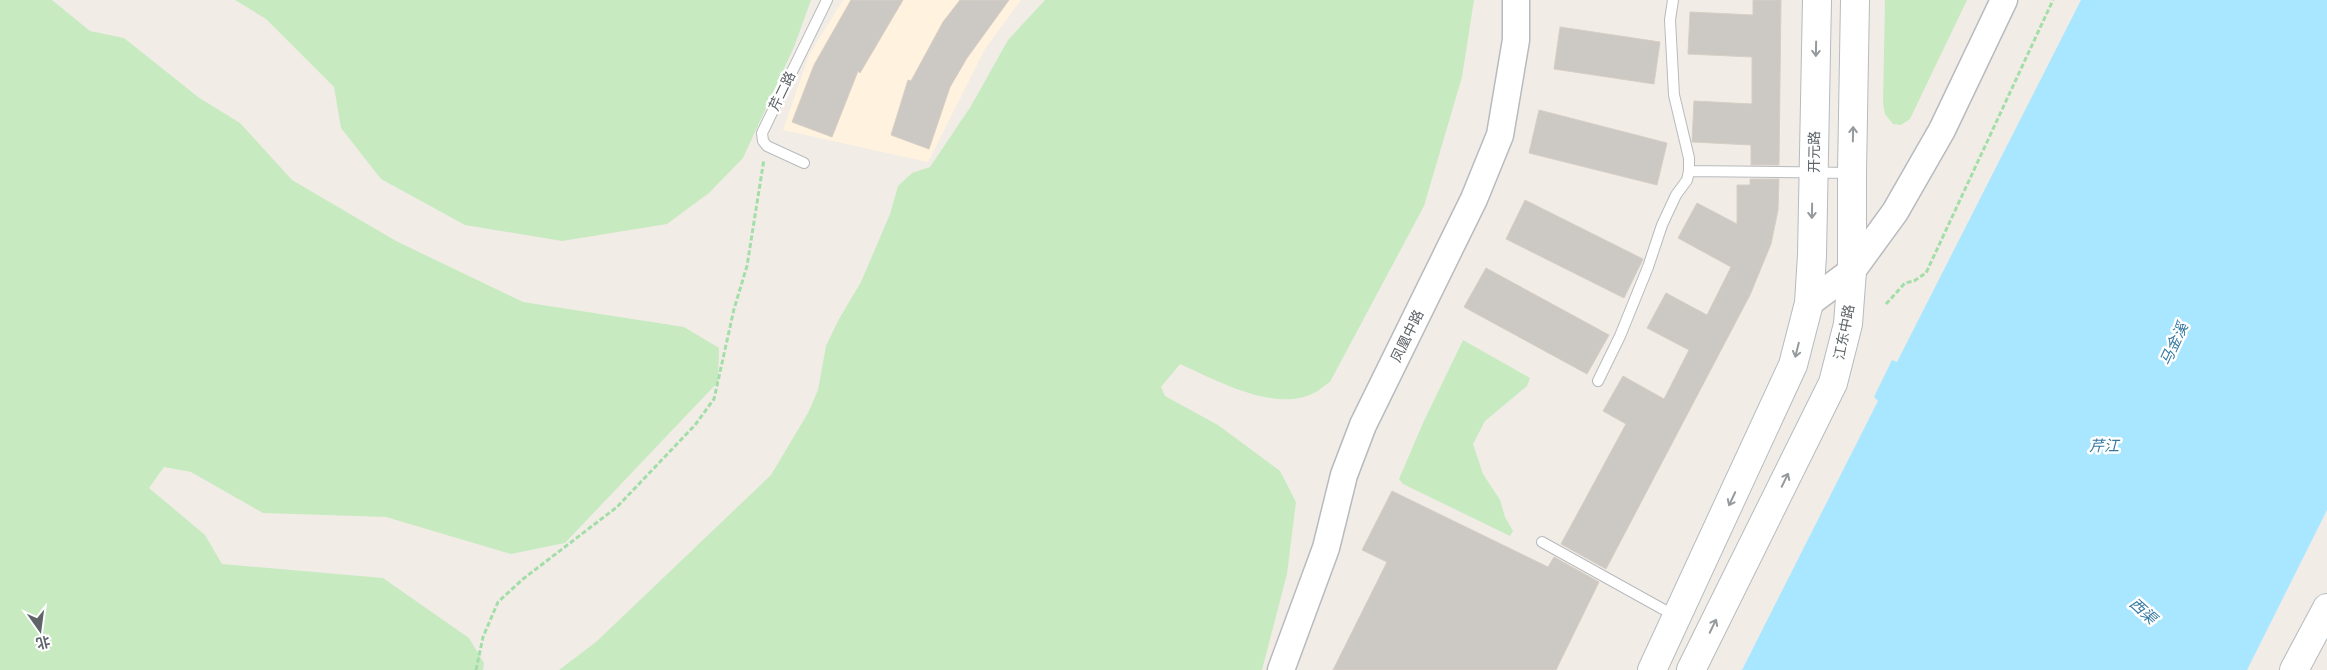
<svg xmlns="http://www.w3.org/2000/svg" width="2327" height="670" viewBox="0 0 2327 670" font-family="'Roboto Condensed','Noto Sans SC',sans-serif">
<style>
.commercial{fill:#fff2de}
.green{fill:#c7eac1}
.water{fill:#a9e6ff}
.building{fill:#ccc8c3;stroke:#d7cec4}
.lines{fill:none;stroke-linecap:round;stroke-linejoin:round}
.service-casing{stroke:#b7babe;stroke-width:12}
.tertiary-casing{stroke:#b7babe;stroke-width:29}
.secondary-casing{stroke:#b5bbbf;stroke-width:30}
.path{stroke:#a3dea9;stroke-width:3;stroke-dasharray:5 2.5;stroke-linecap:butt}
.service{stroke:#fff;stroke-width:10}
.tertiary{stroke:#fff;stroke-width:26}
.secondary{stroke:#fff;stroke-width:28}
.oneway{stroke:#969a9d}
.labels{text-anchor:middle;stroke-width:5;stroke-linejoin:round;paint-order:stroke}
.street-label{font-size:14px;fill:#5e6468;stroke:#fff}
.water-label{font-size:15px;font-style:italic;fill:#3478a0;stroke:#fff}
</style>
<rect width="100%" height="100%" fill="#f1ede6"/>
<path class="commercial" d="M843,0H1021L985,49L928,162L783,130L809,55Z"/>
<path class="green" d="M0,0H52L90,31L124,38L198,97L240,123L292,180L396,241L523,302L684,327L719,348L718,382L565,543L511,554L386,517L263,513L191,472L164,467L149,488L205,535L222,564L383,578L469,638L484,663L483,670H0Z
M235,0H811L794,47L743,158L709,193L667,224L562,241L465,225L381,179L341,128L334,87L266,19Z
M1045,0H1474L1462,77L1424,206L1330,382C1325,385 1320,390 1314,393C1274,413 1216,380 1180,364L1161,387L1165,396L1218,425L1280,471L1296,502L1287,574L1262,670H559L596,642L771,475L808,413L818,390L826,346L839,319L861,282L890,214L898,186L912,173L930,167L971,106L1008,40Z
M1885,0H1967L1910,119L1901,125L1893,124L1885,114L1883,103Z
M1463,340L1530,378L1527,386L1485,421L1473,444L1483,474L1500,500L1505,517L1513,531L1510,536L1403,484L1399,479L1423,423Z"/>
<path class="water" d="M2081,0H2327V510L2247,670H1742L1878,401L1874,397L1892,360L1897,362Z"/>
<path class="building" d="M851,0H903L860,73L858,71L832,137L792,122L814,65Z
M960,0H1009L967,58L950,87L929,149L891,135L908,80L911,81L943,22Z
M1753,0H1781L1779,165H1751V145L1692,142L1694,101L1752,104V57L1688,54L1690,12L1753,15Z
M1560,27L1660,42L1654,84L1554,69Z
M1539,110L1667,143L1657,185L1529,153Z
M1750,179H1779L1778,210L1771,244L1750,295L1606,569L1561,544L1626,424L1603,411L1623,376L1664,399L1689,350L1647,328L1666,293L1707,315L1731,267L1678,238L1697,203L1737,224V185H1750Z
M1525,200L1643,259L1624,298L1506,239Z
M1486,268L1609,335L1587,374L1464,307Z
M1392,491L1548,567L1554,557L1599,582L1556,670H1333L1387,562L1362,550Z"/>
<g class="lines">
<defs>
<path id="service" d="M804,163L767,146L763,141L762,133L827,0
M1689,171L1851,173
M1598,381L1620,336L1648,267L1662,225L1676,195L1687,180L1689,171V158L1674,95L1670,20L1673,0
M1542,542L1677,617"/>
<path id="tertiary" d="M1809,303L1852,271L1895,212L1942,130L2004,0
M1281,670L1326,548L1344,475L1363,425L1474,199L1500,135L1516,40V0"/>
<path id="secondary" d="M1652,670L1793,365L1809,303L1812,255L1817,0
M1691,670L1833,383L1848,324L1852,271V173L1855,0
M2294,670L2327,608"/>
</defs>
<use href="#service" class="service-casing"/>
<use href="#tertiary" class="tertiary-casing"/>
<use href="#secondary" class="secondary-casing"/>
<path class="path" d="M1886,304L1905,283L1914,281L1926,273L2053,0
M476,670L483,637L498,602L523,579L617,507L695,425L714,399L734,309L747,266L764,159"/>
<use href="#service" class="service"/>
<use href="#tertiary" class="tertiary"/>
<use href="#secondary" class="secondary"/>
</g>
<defs><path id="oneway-shaft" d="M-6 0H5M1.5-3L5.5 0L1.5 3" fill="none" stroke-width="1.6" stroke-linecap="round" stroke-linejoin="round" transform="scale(1.25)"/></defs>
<g class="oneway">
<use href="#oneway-shaft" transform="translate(1816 49) rotate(91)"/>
<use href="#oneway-shaft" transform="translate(1853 134) rotate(-89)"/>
<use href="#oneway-shaft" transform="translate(1812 211) rotate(91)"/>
<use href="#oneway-shaft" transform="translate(1797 350) rotate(104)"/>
<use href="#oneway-shaft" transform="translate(1785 480) rotate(-64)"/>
<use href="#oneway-shaft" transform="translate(1732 499) rotate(115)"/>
<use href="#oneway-shaft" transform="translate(1713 626) rotate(-64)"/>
</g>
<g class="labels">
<g class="street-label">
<text transform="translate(782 91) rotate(-64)" y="5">芹二路</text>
<text transform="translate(1814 152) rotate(-89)" y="5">开元路</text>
<text transform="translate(1844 332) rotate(-79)" y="5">江东中路</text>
<text transform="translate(1407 336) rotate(-64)" y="5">凤凰中路</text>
</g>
<g class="water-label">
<text transform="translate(2174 344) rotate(-65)" y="5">马金溪</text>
<text x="2104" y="451">芹江</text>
<text transform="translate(2143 611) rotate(42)" y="5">西渠</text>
</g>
</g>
<g transform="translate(40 630) rotate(166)" stroke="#ffffff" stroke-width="4" paint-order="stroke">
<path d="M0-4L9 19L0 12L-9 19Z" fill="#5e6468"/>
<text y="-8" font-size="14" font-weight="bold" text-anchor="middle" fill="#5e6468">北</text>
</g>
</svg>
